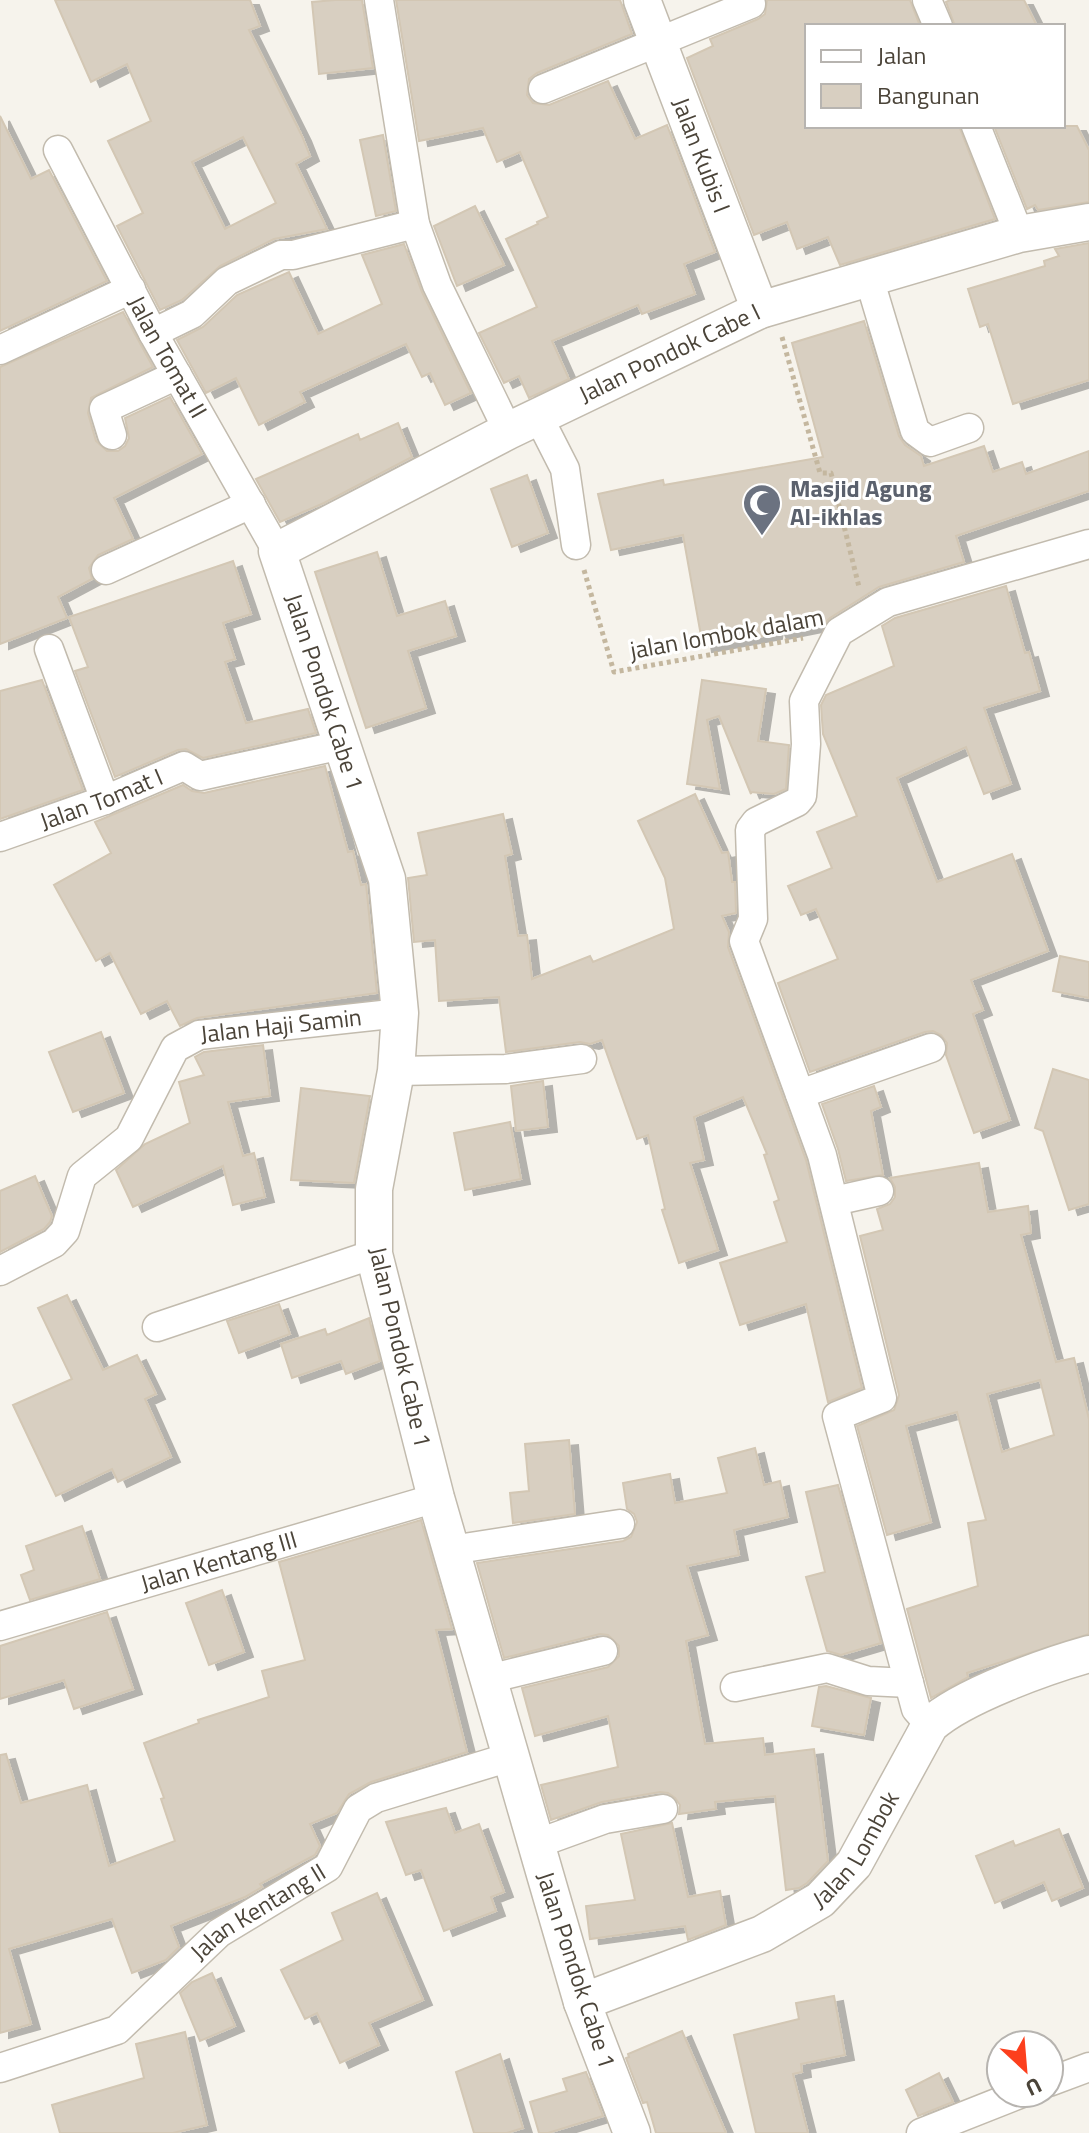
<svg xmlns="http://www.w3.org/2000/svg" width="1089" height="2133" viewBox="0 0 1089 2133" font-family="'Titillium Web',sans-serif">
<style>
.building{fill:#d8cfc1;stroke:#d3c7b4;stroke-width:2;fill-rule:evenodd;filter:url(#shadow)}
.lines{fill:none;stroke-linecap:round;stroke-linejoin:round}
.minor-casing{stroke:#c2bbae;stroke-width:31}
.tertiary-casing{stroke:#c2bbae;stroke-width:39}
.path{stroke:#c4b79f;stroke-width:5;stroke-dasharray:4 4;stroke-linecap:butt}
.minor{stroke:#fff;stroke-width:28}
.tertiary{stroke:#fff;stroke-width:36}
.labels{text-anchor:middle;stroke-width:6;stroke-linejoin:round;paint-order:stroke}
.street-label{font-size:24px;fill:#4b4439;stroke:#fff}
.worship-label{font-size:24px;font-weight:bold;fill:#5b616d;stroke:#fff;text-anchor:start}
</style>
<defs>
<filter id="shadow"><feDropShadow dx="9" dy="5" stdDeviation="0" flood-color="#0004"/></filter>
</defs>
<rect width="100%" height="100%" fill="#f6f3ec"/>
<path class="building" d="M55,0H250L260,26L249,30L302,136L310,156L296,164L327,229L274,239L220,266L182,300L160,310L117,226L143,213L108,141L151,121L127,64L91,82ZM243,137L276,203L225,229L192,162Z
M335,0H362L373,68L319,74L312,2Z
M396,0H620L632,34L537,73L529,79L527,95L533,103L549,105L608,81L635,139L667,125L715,252L684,264L695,294L642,314L638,305L552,341L569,379L529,398L519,376L504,383L479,333L537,307L506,239L538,224L537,222L548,217L520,152L497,162L483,128L419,141Z
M767,0H910L920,26H807V126H959L995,219L840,265L828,237L797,249L787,222L754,235L687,58L713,46L710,39L758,19L765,14Z
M950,0H1024L1037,26H955L946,2Z
M0,116L31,179L49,170L107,281L0,331Z
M994,126H1077L1089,150V202L1038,210L1035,205L1027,209Z
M383,135L396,211L376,216L360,140Z
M475,206L504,265L457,286L434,226Z
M1089,243V380L1013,404L988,324L980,327L968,289L1045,266L1044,261L1059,256L1055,249Z
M404,244L422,292L471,393L445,405L430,373L422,377L406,344L300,392L305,402L259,425L236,378L206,393L177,340L203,327L237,295L289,272L318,334L382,304L362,255Z
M123,312L153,367L91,398L88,413L96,441L107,451H118L125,446L129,438L125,418L170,397L202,454L114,498L133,539L98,555L89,568L92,579L58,597L67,618L0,644V367Z
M864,321L899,436L905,445L921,456L924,466L984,446L993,472L1022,462L1026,474L1089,451V491L956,536L964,562L879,587L830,618L823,625L778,634L774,625L773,634L703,647L683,535L611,550L598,494L663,480L664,485L823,457L792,343Z
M398,423L412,457L324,503L280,522L256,479L358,434L360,440Z
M527,475L548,533L512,547L491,489Z
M377,552L397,616L445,601L456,636L408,651L426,708L366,728L315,572Z
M233,561L251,614L223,623L235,659L225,662L246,723L308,709L316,733L203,758L186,749L178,750L115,777L75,671L88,667L69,617Z
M1006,586L1025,653L1029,652L1040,691L984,708L1011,784L984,794L966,747L897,778L937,882L1012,854L1048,951L971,980L983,1010L973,1014L1010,1120L974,1133L946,1055L947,1043L941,1035L933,1031L925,1032L810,1072L778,983L838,959L816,909L801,915L788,886L832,868L817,832L857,816L823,734L821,705L826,695L894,666L882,626L895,618Z
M42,680L83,790L0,819V691Z
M702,680L766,689L758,741L789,745L786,789L774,794L751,792V794L719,716L707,720L720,789L687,784Z
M325,766L348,852L353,851L361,885L366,884L377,993L197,1018L180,1026L167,1001L141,1014L110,953L96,961L54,885L111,853L95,822L183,785L192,791L204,793Z
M695,794L722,853L728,852L732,882H735L736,913L722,916L729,932L728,947L806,1160L862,1388L828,1402L806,1304L740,1325L720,1263L787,1242L774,1202L779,1200L764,1155L767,1154L743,1097L694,1117L704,1160L690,1163L718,1250L679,1263L662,1210L665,1209L648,1135L637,1139L602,1040L590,1044L580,1042L506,1052L499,997L439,1001L435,940L414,942L408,878L427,875L418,833L503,814L512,854L505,856L518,936L527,935L532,979L590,956L593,962L674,929L665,878L638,821Z
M1060,956L1089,962V998L1053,991Z
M101,1032L124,1093L73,1112L49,1052Z
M263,1045L270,1096L228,1102L243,1156L254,1153L265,1197L233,1205L223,1166L133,1207L116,1170L145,1144L190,1123L179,1082L204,1075L195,1057L204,1052Z
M1053,1069L1089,1080V1204L1069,1210L1043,1131L1035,1128Z
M543,1081L548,1127L516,1131L511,1086Z
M874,1086L881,1107L871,1111L883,1175L846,1181L838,1149L822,1104Z
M301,1088L370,1096L354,1183L291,1180Z
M510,1122L521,1179L465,1190L454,1133Z
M979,1163L988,1212L1028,1206L1031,1233L1021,1235L1056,1362L1074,1358L1089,1419V1634L967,1673L968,1677L931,1698L907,1609L978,1586L968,1523L986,1520L957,1412L906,1426L931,1522L887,1535L857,1426L894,1410L899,1395L860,1236L883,1230L877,1209L890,1204L895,1197V1187L890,1178ZM1040,1380L1054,1435L1002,1452L987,1394Z
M35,1176L52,1216L50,1222L44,1229L0,1252V1191Z
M67,1295L103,1370L137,1355L156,1394L145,1399L171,1457L118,1482L112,1469L56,1496L13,1405L72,1379L38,1308Z
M279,1304L290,1334L239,1353L227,1321Z
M369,1318L380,1361L346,1374L341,1361L292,1378L281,1344L325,1329L327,1335Z
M569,1440L575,1514L513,1523L510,1493L529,1491L525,1444Z
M755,1448L764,1485L780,1481L788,1517L734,1530L739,1555L687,1566L708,1635L686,1641L705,1744L763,1738L765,1755L814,1749L828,1861L807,1883L799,1888L786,1890L775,1796L715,1802L716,1809L679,1814L680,1805L675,1798L668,1793L660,1792L602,1802L551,1820L541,1785L618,1767L608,1716L535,1736L522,1688L608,1667L619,1656V1646L608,1635L600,1634L504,1658L477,1563L623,1541L631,1537L637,1522L634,1514L627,1509L623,1483L670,1474L675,1503L727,1493L718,1458Z
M838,1485L881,1643L841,1655L827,1651L806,1577L825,1572L806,1492Z
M421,1520L452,1629L436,1630L467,1752L371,1782L349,1794L337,1813L310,1824L320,1846L315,1855L260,1884L262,1887L245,1897L171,1926L179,1947L166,1960L132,1973L112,1919L9,1949L31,2024L0,2033V1755L6,1754L21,1803L87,1785L109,1866L175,1841L161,1799L164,1798L144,1743L199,1723L198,1720L269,1697L262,1671L305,1660L279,1562Z
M82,1526L100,1579L30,1600L21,1575L34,1570L26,1546Z
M222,1590L244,1652L209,1665L186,1603Z
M107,1612L133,1689L74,1709L64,1680L0,1699V1646Z
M826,1686L871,1698L864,1735L812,1726L819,1687Z
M446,1808L455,1833L479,1824L504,1892L491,1897L496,1911L444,1931L421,1870L406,1875L386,1822Z
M672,1823L688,1897L720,1891L726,1925L688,1940L685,1926L590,1939L586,1906L635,1900L621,1834Z
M1059,1829L1083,1888L1052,1901L1044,1882L995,1903L976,1856L1013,1841L1015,1846Z
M377,1893L423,2000L369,2023L379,2045L340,2063L317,2013L305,2019L281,1970L343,1940L332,1913Z
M212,1973L235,2026L200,2041L180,1993L192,1982Z
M834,1996L845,2055L801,2064L802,2072L793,2074L808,2133H756L734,2035L799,2019L796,2003Z
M682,2031L726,2133H656L647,2102L643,2103L626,2058L629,2057L628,2054Z
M185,2032L207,2125L173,2133H60L52,2105L144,2078L136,2044Z
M500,2054L523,2128L507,2133H474L456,2072Z
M586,2072L603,2116L548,2133H539L530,2102L567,2091L563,2079Z
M939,2073L953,2102L918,2116L906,2090Z"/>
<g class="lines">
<defs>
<g id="minor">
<path d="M379,0L415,224L437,285L508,431"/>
<path d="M927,0L938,26"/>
<path d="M543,89L751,4"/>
<path d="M976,126L1019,234"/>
<path id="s1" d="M58,150L153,333L277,551"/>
<path d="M869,278L915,431L930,442L969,428"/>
<path d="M153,333L192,314L227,281L281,255H293L415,224"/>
<path d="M0,350L131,289"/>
<path d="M538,416L565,469L576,545"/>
<path d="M112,435L104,409L177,375"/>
<path d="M106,570L251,504"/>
<path d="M49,649L105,800"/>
<path id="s2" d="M0,837L105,800L184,766L200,776L342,745"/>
<path d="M396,1071L506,1069L582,1059"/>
<path d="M800,1094L931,1048"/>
<path d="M834,1201L879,1191"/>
<path id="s3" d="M0,1271L54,1243L65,1231L82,1176L129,1138L175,1048L199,1035L400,1013"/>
<path d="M157,1327L374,1254"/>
<path d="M451,1550L620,1524"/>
<path id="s4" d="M0,1626L436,1498"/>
<path d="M488,1679L603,1651"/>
<path d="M735,1687L827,1668L868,1681L909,1683"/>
<path d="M930,1725L916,1709L837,1416L882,1398L822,1155L744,941L753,919L750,830L756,822L797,802L802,796L806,744L804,701L839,632L888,602L1089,544"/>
<path d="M536,1844L605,1819L663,1809"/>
<path id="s5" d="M0,2068L117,2030L219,1933L328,1867L358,1809L376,1798L510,1757"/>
<path d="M1049,2082L1089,2067"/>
<path d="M921,2133L1022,2093"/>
</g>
<g id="tertiary">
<path id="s6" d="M642,0L760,310"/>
<path id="s7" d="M582,2002L762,1934L820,1900L854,1864L930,1725C962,1696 1046,1666 1089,1654"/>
<path id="s8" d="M632,2133L582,2002L436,1498L374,1254V1189L396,1071L400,1013L387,879L277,551L508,431L760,310L1019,234L1089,222"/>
</g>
</defs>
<use href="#minor" class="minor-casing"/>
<use href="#tertiary" class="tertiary-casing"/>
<path class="path" d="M782,337L820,473H831L859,587
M584,570L614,672L803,638"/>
<use href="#minor" class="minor"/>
<use href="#tertiary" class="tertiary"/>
</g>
<defs>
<symbol id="mosque-pin" viewBox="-11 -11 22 30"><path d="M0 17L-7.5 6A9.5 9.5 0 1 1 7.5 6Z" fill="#6b7280" stroke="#fff"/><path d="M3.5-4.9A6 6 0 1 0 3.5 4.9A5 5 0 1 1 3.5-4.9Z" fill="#fff"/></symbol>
</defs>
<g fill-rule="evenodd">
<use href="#mosque-pin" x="740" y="481" width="44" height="60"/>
</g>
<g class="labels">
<g class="street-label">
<text dy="8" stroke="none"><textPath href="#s6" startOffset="166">Jalan Kubis I</textPath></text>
<text dy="8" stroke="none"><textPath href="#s8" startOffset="2080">Jalan Pondok Cabe I</textPath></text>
<text dy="8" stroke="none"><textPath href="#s1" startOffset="234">Jalan Tomat II</textPath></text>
<text transform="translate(727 634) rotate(-10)" y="8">jalan lombok dalam</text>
<text transform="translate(324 692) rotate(72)" y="8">Jalan Pondok Cabe 1</text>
<text dy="8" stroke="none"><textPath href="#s2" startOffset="108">Jalan Tomat I</textPath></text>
<text dy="8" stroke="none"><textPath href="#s3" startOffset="406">Jalan Haji Samin</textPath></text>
<text transform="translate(400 1347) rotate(77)" y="8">Jalan Pondok Cabe 1</text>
<text dy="8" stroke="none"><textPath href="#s4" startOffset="228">Jalan Kentang III</textPath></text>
<text dy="8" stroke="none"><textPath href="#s7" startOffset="322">Jalan Lombok</textPath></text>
<text dy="8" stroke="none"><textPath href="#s5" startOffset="308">Jalan Kentang II</textPath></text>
<text transform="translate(576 1970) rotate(72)" y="8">Jalan Pondok Cabe 1</text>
</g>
<g class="worship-label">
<text x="790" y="497">Masjid Agung<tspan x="790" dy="28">Al-ikhlas</tspan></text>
</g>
</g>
<rect x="805" y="24" width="260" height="104" fill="#ffffff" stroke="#b7b4b0" stroke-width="2"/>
<rect x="821" y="50" width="40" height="12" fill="#ffffff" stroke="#b7b4b0" stroke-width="2"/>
<text x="877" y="64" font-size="24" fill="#4b4439">Jalan</text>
<rect x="821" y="84" width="40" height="24" fill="#d8cfc1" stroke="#b7b4b0" stroke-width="2"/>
<text x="877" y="104" font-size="24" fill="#4b4439">Bangunan</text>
<g transform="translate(1025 2069) rotate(154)"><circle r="38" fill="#ffffff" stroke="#b7b4b0" stroke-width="2"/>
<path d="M0-6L14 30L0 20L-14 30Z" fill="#fc3f1d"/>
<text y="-12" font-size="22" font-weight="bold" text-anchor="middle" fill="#4b4439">U</text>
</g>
</svg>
